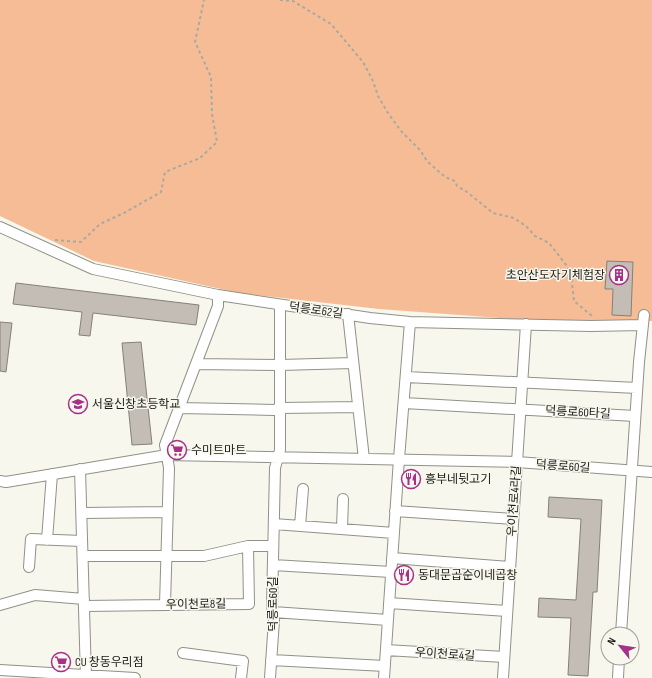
<svg xmlns="http://www.w3.org/2000/svg" width="652" height="678" viewBox="0 0 652 678" font-family="'Sofia Sans Condensed','Noto Sans KR',sans-serif">
<style>
.green{fill:#f6bc96}
.building{fill:#c3bdb5;stroke:#858078}
.lines{fill:none;stroke-linecap:round;stroke-linejoin:round}
.street-casing{stroke:#919188;stroke-width:12}
.path{stroke:#a9a9a1;stroke-width:2;stroke-dasharray:3 3;stroke-linecap:butt}
.street{stroke:#fff;stroke-width:10}
.labels{text-anchor:middle;stroke-width:3;stroke-linejoin:round;paint-order:stroke}
.poi-label{font-size:12px;fill:#1b1b18;stroke:#f7f7ed;text-anchor:start}
.street-label{font-size:12px;fill:#1b1b18;stroke:#f7f7ed}
</style>
<rect width="100%" height="100%" fill="#f7f7ed"/>
<path class="green" d="M0,0H652V321L525,320L379,309L239,293L94,261L0,216Z"/>
<path class="building" d="M607,261L633,262L631,316L612,315L613,289H605Z
M16,283L199,305L196,325L93,313L90,336L79,335L82,312L13,304Z
M0,322L12,323L6,372L0,371Z
M141,342L152,444L132,445L122,343Z
M549,497L602,500L597,592H593L588,676L568,675L571,618L538,617L539,598L576,600L581,519L548,517Z"/>
<g class="lines">
<defs>
<path id="street" d="M0,227L93,269L218,295L370,318L410,322L591,326L643,325
M348,314L364,459
M196,364L280,365L353,363
M406,377L637,388
M404,403L635,416
M179,408L274,410L280,408L358,407
M80,469L86,678
M0,481L6,482L167,455L517,462L652,472
M395,511L513,519
M82,513L167,512
M274,524L394,533
M300,526L303,489
M342,529L343,499
M47,540L52,474
M83,556H204L248,546H273
M392,558L510,567
M273,565L391,572
M29,567L31,539L82,541
M389,603L507,611
M0,605L35,595L84,599
M165,605L169,468L165,445L218,306V295
M84,606L249,604L248,546
M273,612L388,620
M621,634L639,362L644,315
M386,650L504,657
M183,653L243,661L241,678
M271,660L385,666
M0,670L135,678
M270,678L274,620L272,606L275,468L280,450V305
M384,678L399,459L410,322
M503,678L526,324
M618,678L619,658"/>
</defs>
<use href="#street" class="street-casing"/>
<path class="path" d="M280,0L293,1L331,24L363,62L373,81L378,96L388,113L401,131L420,150L427,161L445,177L455,181L457,186L467,192L493,213L514,218L526,226L535,236L549,243L567,266L571,275L574,301L592,316
M55,240L81,242L100,224L124,213L161,192L165,172L200,158L217,142L212,114L211,77L195,42L204,0"/>
<use href="#street" class="street"/>
</g>
<defs>
<symbol id="building-ring" viewBox="-11 -11 22 22"><circle r="9.5" fill="#f7f7ed" stroke="#a6318a" stroke-width="1.5"/><path d="M-4-6H4V6H1V3H-1V6H-4ZM-2.5-4.3h1.7v1.8h-1.7ZM.8-4.3h1.7v1.8H.8ZM-2.5-1h1.7V.8h-1.7ZM.8-1h1.7V.8H.8Z" fill="#a6318a"/></symbol>
<symbol id="school-ring" viewBox="-11 -11 22 22"><circle r="9.5" fill="#f7f7ed" stroke="#a6318a" stroke-width="1.5"/><path d="M0-5L7-2L0 1L-7-2ZM-4 1L0 2.5L4 1V4Q0 6-4 4Z" fill="#a6318a"/></symbol>
<symbol id="supermarket-ring" viewBox="-11 -11 22 22"><circle r="9.5" fill="#f7f7ed" stroke="#a6318a" stroke-width="1.5"/><path d="M-6-5.5h2.5l.6 2H6L4.5 2H-2.5L-4.4-4H-6ZM-1.5 3.2a1.3 1.3 0 1 0 .1 0ZM3 3.2a1.3 1.3 0 1 0 .1 0Z" fill="#a6318a"/></symbol>
<symbol id="restaurant-ring" viewBox="-11 -11 22 22"><circle r="9.5" fill="#f7f7ed" stroke="#a6318a" stroke-width="1.5"/><path d="M-5-6h1v4h1v-4h1v4h1v-4h1v5L-1.5 .5V6h-2V.5L-5-1ZM5-6V6H3V1.5H1.5Q1.5-4 5-6Z" fill="#a6318a"/></symbol>
</defs>
<g fill-rule="evenodd">
<use href="#building-ring" x="608" y="264" width="22" height="22"/>
<use href="#school-ring" x="67" y="393" width="22" height="22"/>
<use href="#supermarket-ring" x="166" y="439" width="22" height="22"/>
<use href="#restaurant-ring" x="400" y="468" width="22" height="22"/>
<use href="#restaurant-ring" x="393" y="564" width="22" height="22"/>
<use href="#supermarket-ring" x="50" y="651" width="22" height="22"/>
</g>
<g class="labels">
<g class="poi-label">
<text x="605" y="279" text-anchor="end">초안산도자기체험장</text>
<text x="92" y="408">서울신창초등학교</text>
<text x="191" y="454">수미트마트</text>
<text x="425" y="483">흥부네뒷고기</text>
<text x="418" y="579">동대문곱순이네곱창</text>
<text x="75" y="666">CU 창동우리점</text>
</g>
<g class="street-label">
<text transform="translate(316 310) rotate(8)" y="4">덕릉로62길</text>
<text transform="translate(578 412) rotate(3)" y="4">덕릉로60타길</text>
<text transform="translate(563 466) rotate(4)" y="4">덕릉로60길</text>
<text transform="translate(514 501) rotate(-86)" y="4">우이천로4라길</text>
<text transform="translate(196 604) rotate(-1)" y="4">우이천로8길</text>
<text transform="translate(273 604) rotate(-90)" y="4">덕릉로60길</text>
<text transform="translate(445 654) rotate(4)" y="4">우이천로4길</text>
</g>
</g>
<g transform="translate(620 646) rotate(300)"><circle r="19" fill="#f7f7ed" stroke="#9f9f98"/>
<path d="M0-3L7 15L0 10L-7 15Z" fill="#a6318a"/>
<text y="-6" font-size="11" font-weight="bold" text-anchor="middle" fill="#1b1b18">N</text>
</g>
</svg>
